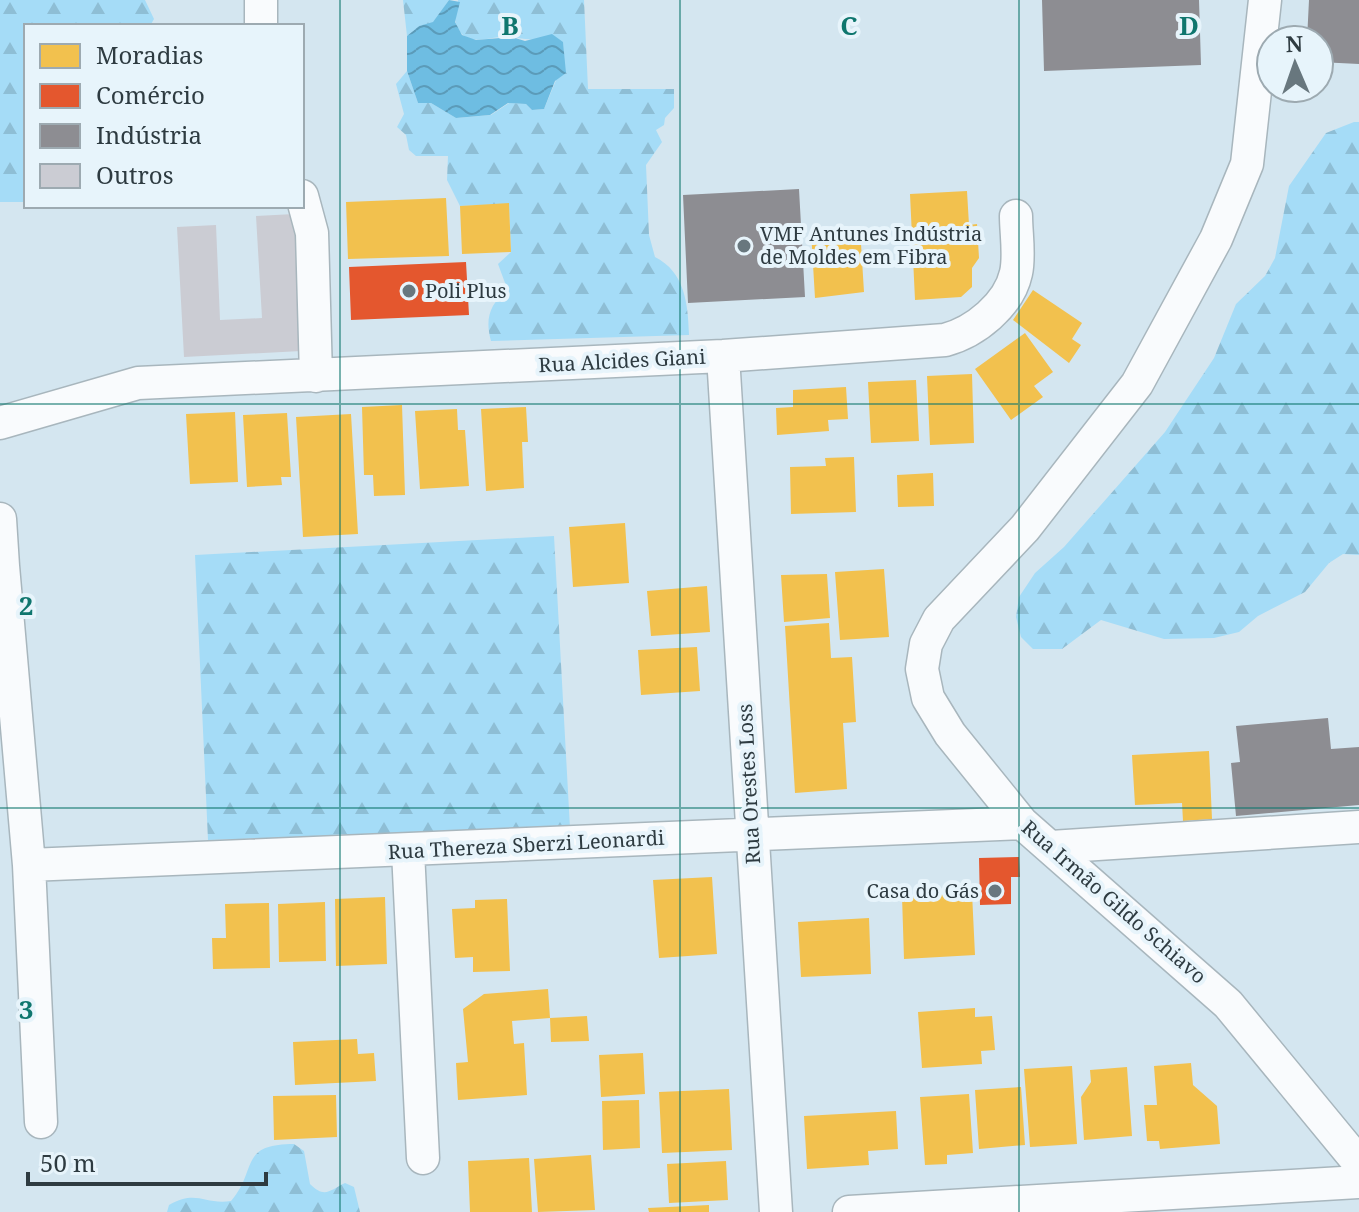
<svg xmlns="http://www.w3.org/2000/svg" width="1359" height="1212" viewBox="0 0 1359 1212" font-family="'Noto Serif',serif">
<style>
.forest{fill:url(#forest-firs)}
.water{fill:url(#water-waves)}
.homes{fill:#f2c14e}
.shops{fill:#e4572e}
.industry{fill:#8d8d92}
.building{fill:#cbccd3}
.lines{fill:none;stroke-linecap:round;stroke-linejoin:round}
.minor-casing{stroke:#a8b6bd;stroke-width:35}
.minor{stroke:#f9fbfd;stroke-width:32}
.grid{fill:none;stroke:#0f766e;stroke-width:2;stroke-opacity:0.55}
.poi-dot{fill:#68777e;stroke:#e7f4fb;stroke-width:3}
.labels{text-anchor:middle;stroke-width:8;stroke-linejoin:round;paint-order:stroke}
.poi-label{font-size:20px;fill:#2e3b41;stroke:#e7f4fb;text-anchor:start}
.street-label{font-size:20px;fill:#2e3b41;stroke:#e7f4fb}
.grid-label{font-size:26px;text-anchor:middle;font-weight:bold;fill:#0f766e;stroke:#e7f4fb;stroke-width:8;stroke-linejoin:round;paint-order:stroke}
</style>
<defs>
<pattern id="forest-firs" width="22" height="20" patternUnits="userSpaceOnUse" patternTransform="scale(2)"><rect width="22" height="20" fill="#a5dcf7"/><path d="M5 1l3.5 6h-7zM16 11l3.5 6h-7z" fill="#8ebed5"/></pattern>
<pattern id="water-waves" width="16" height="10" patternUnits="userSpaceOnUse" patternTransform="scale(2)"><rect width="16" height="10" fill="#6ebde2"/><path d="M0 5q4-4 8 0t8 0" fill="none" stroke="#5b9bb9"/></pattern>
</defs>
<rect width="100%" height="100%" fill="#d4e6f0"/>
<path class="forest" d="M0,0H145L154,19L150,26H26V202H0Z
M403,0H449L433,23L419,26L407,36Z
M458,0H584L588,89H674V108L665,118L664,125L656,130L662,142L646,165L649,235L655,257C685,272 688,304 689,335L491,341C485,320 489,303 508,291L498,264L511,252L509,204L460,206L447,180L448,156H416L409,150L406,135L397,127L404,114L396,84L407,71L418,103H431L456,118L491,115L509,103L526,104L532,110L544,109L564,61L563,42C545,39 530,41 513,37C494,33 466,52 456,24C453,16 459,7 458,0Z
M1354,122H1359V555L1343,554L1329,563L1305,592L1258,616L1239,632L1214,638L1164,639L1101,620L1062,649H1033L1021,637L1016,617L1019,597L1035,573L1064,547L1165,432L1214,358L1236,304L1265,276L1275,258L1289,186L1326,133Z
M554,536L570,828L208,840L195,555Z
M294,1144L304,1151L310,1184C325,1199 330,1190 345,1183L354,1187L360,1212H167L169,1205C197,1189 204,1205 231,1201C258,1170 238,1144 294,1144Z"/>
<path class="water" d="M449,0L460,2L455,22L462,35L476,40L512,37L525,41L552,34L563,42L566,73L555,81L544,109L532,110L526,104L508,103L490,115L456,118L431,103H418L407,71V36L419,26L433,22Z"/>
<path class="homes" d="M967,191L969,225L977,224L979,258L972,268V287L961,297L915,300L910,194Z
M446,198L449,256L348,259L346,202Z
M509,203L511,252L462,254L460,206Z
M860,228L864,292L815,298L811,231Z
M1033,290L1082,323L1072,339L1081,345L1069,363L1013,320Z
M1025,333L1053,372L1034,386L1043,397L1011,420L975,369Z
M972,374L974,443L930,445L927,376Z
M916,380L919,441L871,443L868,382Z
M846,387L848,419L828,420L829,431L777,435L776,408L793,407V390Z
M402,405L405,495L374,496L373,475H364L362,407Z
M526,407L528,442H522L524,488L486,491L481,409Z
M457,409L458,430H465L469,486L420,489L415,411Z
M235,412L238,482L190,484L186,414Z
M287,413L291,477H281L282,485L247,487L243,415Z
M351,414L358,534L303,537L296,417Z
M854,457L856,512L791,514L790,467L826,466L825,458Z
M933,473L934,506L898,507L897,475Z
M625,523L629,583L573,587L569,527Z
M884,569L889,637L840,640L835,572Z
M827,574L830,618L784,622L781,575Z
M707,586L710,632L651,636L647,591Z
M829,623L831,658L852,657L856,722L843,723L847,789L795,793L785,626Z
M697,647L700,691L641,695L638,650Z
M1209,751L1212,819L1183,821L1182,803L1135,805L1132,755Z
M712,877L717,954L659,958L653,880Z
M972,893L975,955L904,959L902,896Z
M385,897L387,964L336,966L335,899Z
M507,899L510,971L473,972V957L455,958L452,909L475,908V900Z
M325,902L326,961L279,962L278,904Z
M269,903L270,968L213,969L212,938H226L225,904Z
M869,918L871,974L801,977L798,922Z
M548,989L550,1018L587,1016L589,1041L551,1042L550,1018L512,1021L514,1044L524,1043L527,1095L458,1100L456,1063L468,1062L463,1009L484,994Z
M975,1008V1017L992,1016L995,1050L981,1051L982,1064L922,1068L918,1012Z
M357,1039L358,1054L374,1053L376,1081L295,1085L293,1042Z
M643,1053L645,1094L601,1097L599,1055Z
M1191,1063L1193,1085L1217,1106L1220,1144L1160,1149L1159,1141H1147L1144,1105H1157L1154,1066Z
M1072,1066L1077,1144L1030,1147L1024,1069Z
M1127,1067L1132,1136L1084,1140L1081,1097L1091,1082L1090,1070Z
M1021,1087L1025,1145L979,1149L975,1090Z
M729,1089L732,1150L662,1153L659,1092Z
M969,1094L973,1153L947,1155V1164L925,1165L920,1097Z
M336,1095L337,1137L274,1140L273,1096Z
M639,1100L640,1148L603,1150L602,1101Z
M896,1111L898,1149L868,1151L869,1165L807,1169L804,1116Z
M591,1155L595,1210L538,1212L534,1159Z
M529,1158L532,1212H470L468,1161Z
M726,1161L728,1200L669,1203L667,1164Z
M709,1205V1212H649L648,1208Z"/>
<path class="shops" d="M466,262L469,315L351,320L349,267Z
M1019,857L1020,877H1011V904L980,905L979,858Z"/>
<path class="industry" d="M1042,0H1199L1201,65L1044,71Z
M1309,0H1359V64L1319,62V40H1307Z
M799,189L805,297L688,303L683,195Z
M1328,718L1331,749L1359,747V805L1236,816L1231,763L1240,762L1236,726Z"/>
<path class="building" d="M294,214L301,351L184,357L177,227L216,225L220,320L262,318L256,216Z"/>
<g class="lines">
<defs>
<path id="minor" d="M1265,0L1247,164L1216,239L1137,384L1025,528L939,619L926,644L922,669L928,698L950,734L1022,823L1228,1004L1359,1163
M261,26V0
M302,196L312,233L316,376
M723,356L776,1212
M0,423L138,383L723,356L945,340C975,332 1009,305 1016,273C1020,256 1016,233 1016,216
M0,519L3,566H0
M3,566L29,865L41,1122
M1051,847L1359,827
M408,851L423,1158
M29,865L1022,823
M849,1212L1359,1182"/>
</defs>
<use href="#minor" class="minor-casing"/>
<use href="#minor" class="minor"/>
</g>
<path class="grid" d="M340,0V1212M680,0V1212M1019,0V1212M0,404H1359M0,808H1359"/>
<g class="poi-dot">
<circle cx="744" cy="246" r="8"/>
<circle cx="409" cy="291" r="8"/>
<circle cx="995" cy="891" r="8"/>
</g>
<g class="labels">
<g class="poi-label">
<text x="760" y="241">VMF Antunes Indústria<tspan x="760" dy="23">de Moldes em Fibra</tspan></text>
<text x="425" y="298">Poli Plus</text>
<text x="979" y="898" text-anchor="end">Casa do Gás</text>
</g>
<g class="street-label">
<text transform="translate(622 361) rotate(-3)" y="7">Rua Alcides Giani</text>
<text transform="translate(749 784) rotate(-93)" y="7">Rua Orestes Loss</text>
<text transform="translate(526 845) rotate(-3)" y="7">Rua Thereza Sberzi Leonardi</text>
<text transform="translate(1114 902) rotate(41)" y="7">Rua Irmão Gildo Schiavo</text>
</g>
</g>
<g class="grid-label">
<text x="510" y="35">B</text>
<text x="849" y="35">C</text>
<text x="1189" y="35">D</text>
<text x="26" y="615">2</text>
<text x="26" y="1019">3</text>
</g>
<rect x="24" y="24" width="280" height="184" fill="#e7f4fb" stroke="#9daab1" stroke-width="2"/>
<rect x="40" y="44" width="40" height="24" fill="#f2c14e" stroke="#9daab1" stroke-width="2"/>
<text x="96" y="64" font-size="24" fill="#2e3b41">Moradias</text>
<rect x="40" y="84" width="40" height="24" fill="#e4572e" stroke="#9daab1" stroke-width="2"/>
<text x="96" y="104" font-size="24" fill="#2e3b41">Comércio</text>
<rect x="40" y="124" width="40" height="24" fill="#8d8d92" stroke="#9daab1" stroke-width="2"/>
<text x="96" y="144" font-size="24" fill="#2e3b41">Indústria</text>
<rect x="40" y="164" width="40" height="24" fill="#cbccd3" stroke="#9daab1" stroke-width="2"/>
<text x="96" y="184" font-size="24" fill="#2e3b41">Outros</text>
<g transform="translate(1295 64) rotate(358)"><circle r="38" fill="#e7f4fb" stroke="#9daab1" stroke-width="2"/>
<path d="M0-6L14 30L0 20L-14 30Z" fill="#68777e"/>
<text y="-12" font-size="22" font-weight="bold" text-anchor="middle" fill="#2e3b41">N</text>
</g>
<path d="M28 1172v12h238v-12" fill="none" stroke="#2e3b41" stroke-width="4"/>
<text x="40" y="1172" font-size="24" fill="#2e3b41" stroke="#e7f4fb" stroke-width="6" paint-order="stroke">50 m</text>
</svg>
